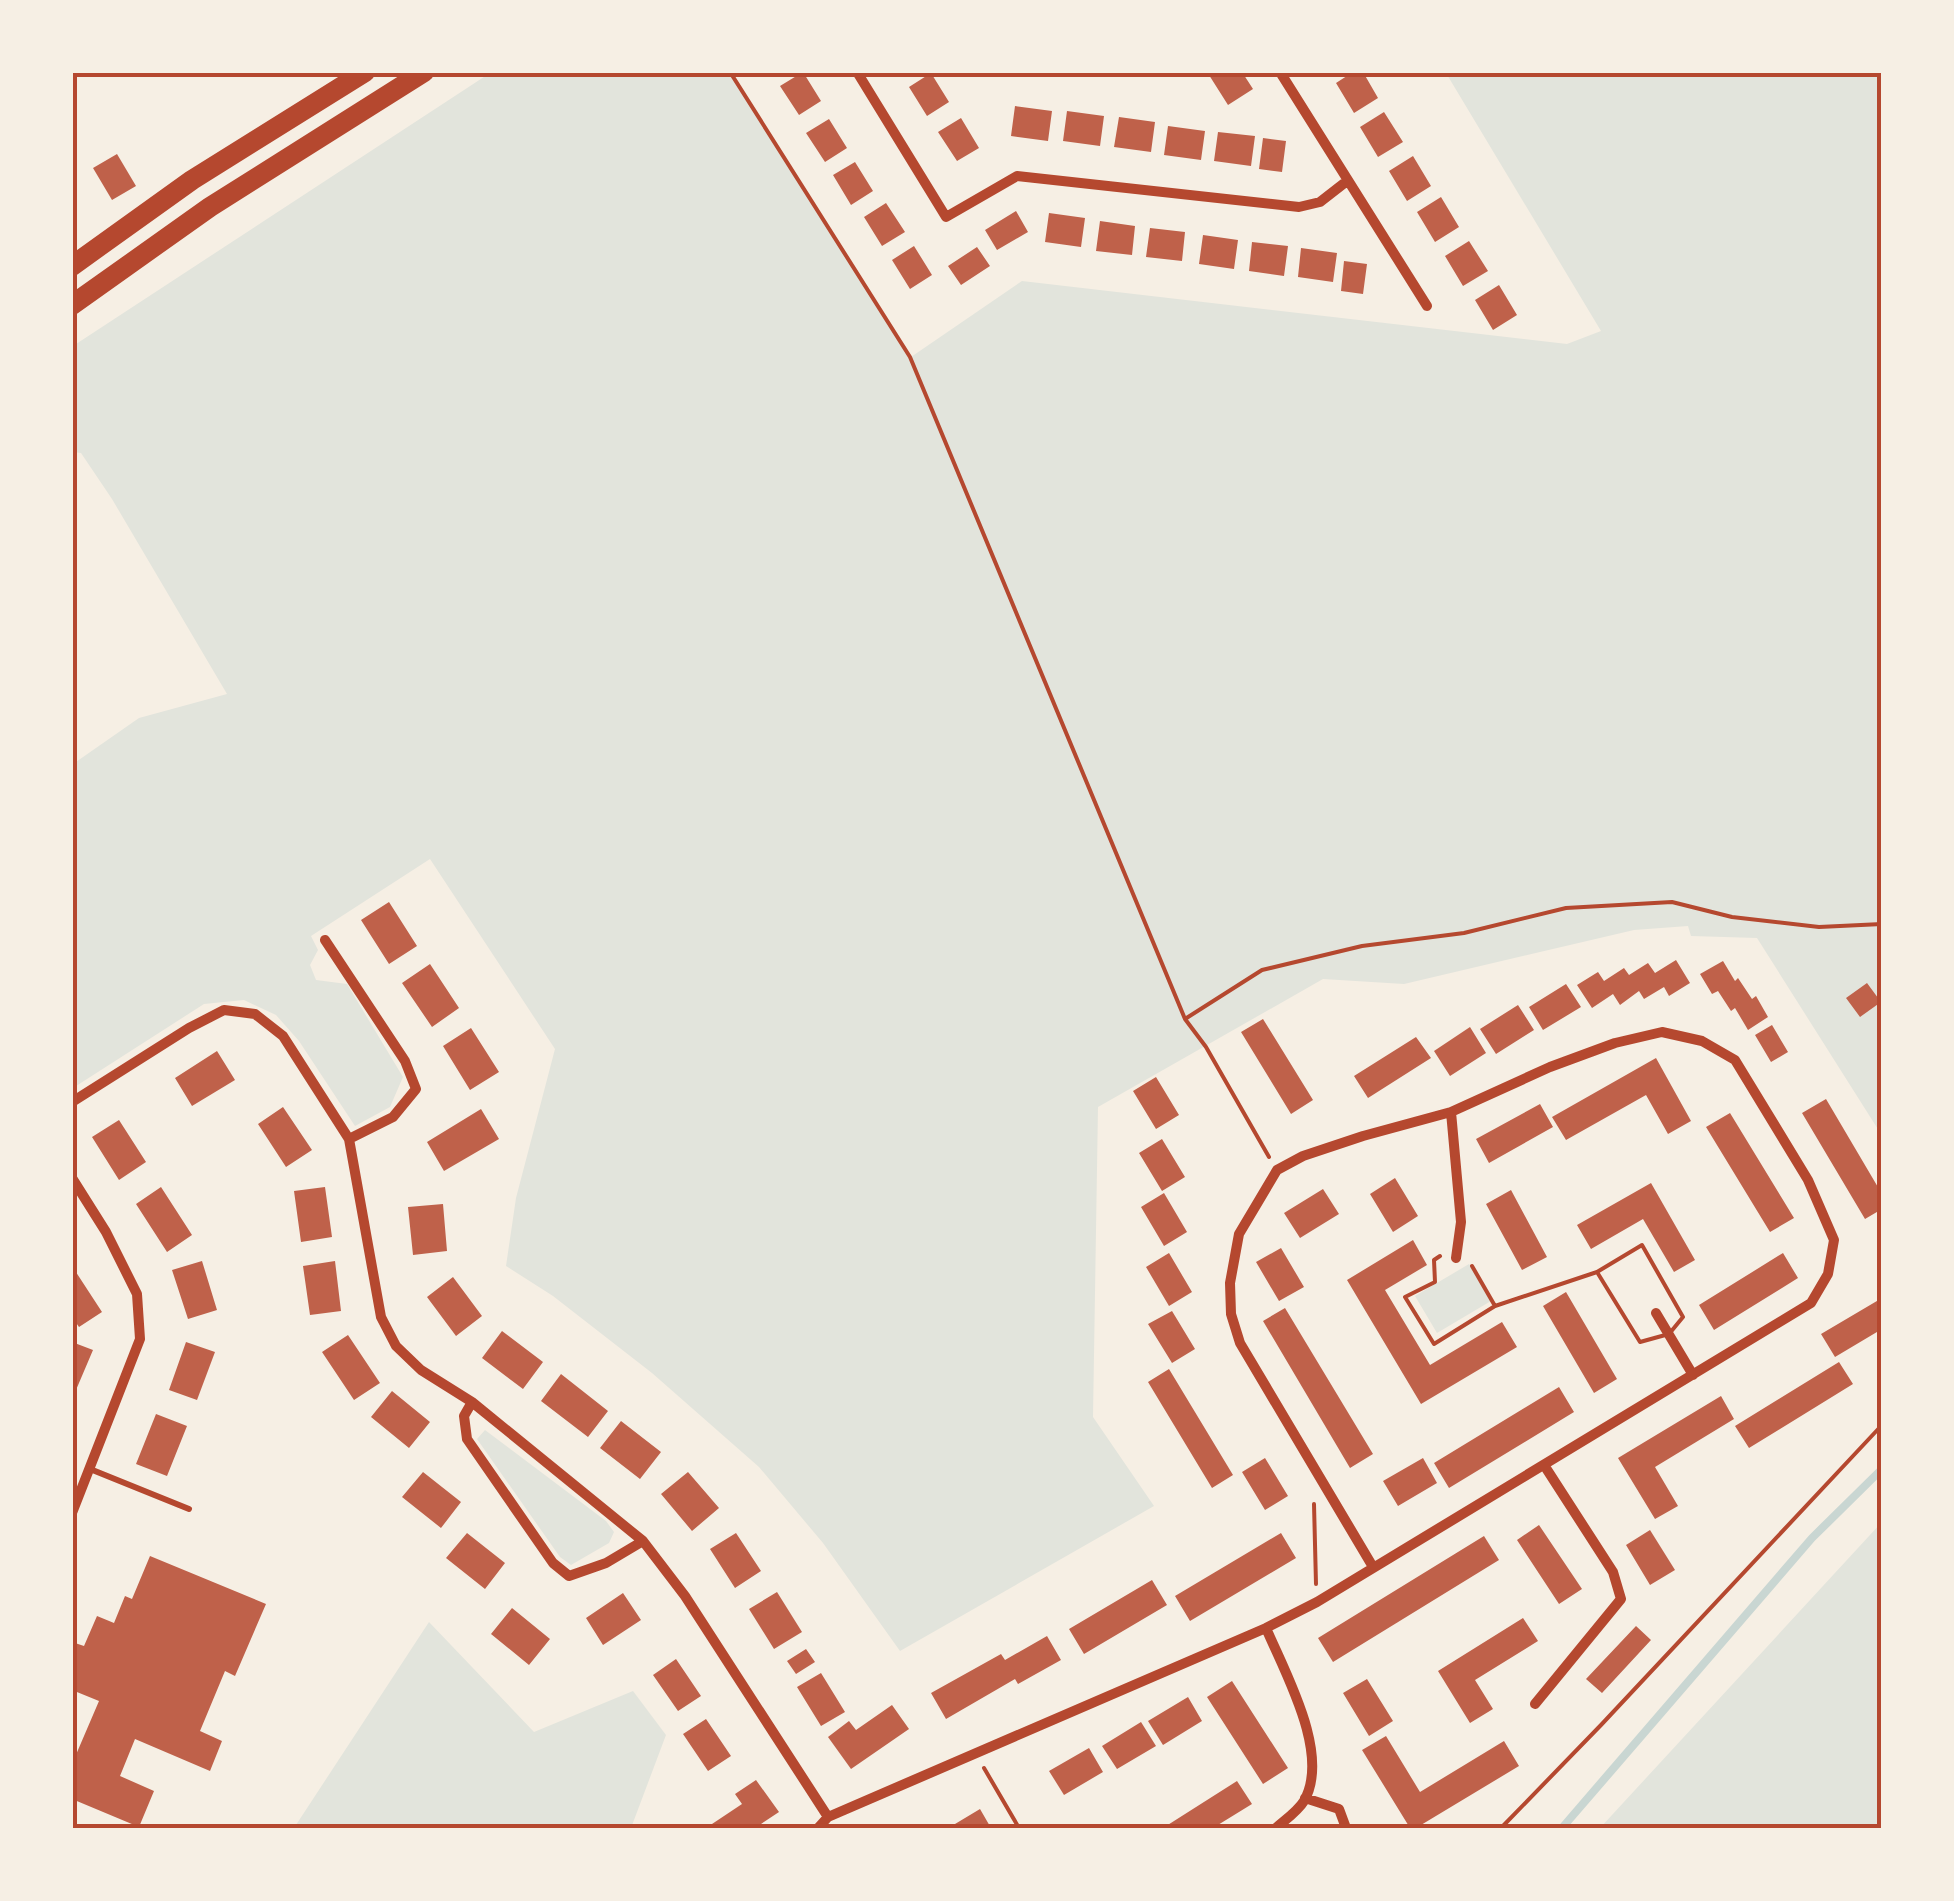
<svg xmlns="http://www.w3.org/2000/svg" width="1954" height="1901" viewBox="0 0 1954 1901" font-family="Helvetica,sans-serif">
<style>
.green{fill:#e2e4dc}
.lines{fill:none;stroke-linecap:round;stroke-linejoin:round}
.stream{stroke:#c9d6d2;stroke-width:8}
.building{fill:#bf614a}
.path{stroke:#b5482f;stroke-width:4}
.service{stroke:#b5482f;stroke-width:6}
.minor{stroke:#b5482f;stroke-width:10}
.primary{stroke:#b5482f;stroke-width:20}
.neatline{fill:none;stroke:#b5482f;stroke-width:4}
</style>
<rect width="100%" height="100%" fill="#f6efe4"/>
<path class="green" d="M490,73H730L911,357L1022,281L1567,344L1601,331L1446,73H1881V1134L1757,938L1691,936L1688,926L1634,930L1404,984L1323,979L1098,1107L1093,1417L1154,1506L900,1651L823,1543L759,1467L652,1373L553,1296L506,1266L516,1198L555,1049L430,859L311,936L318,950L310,965L316,980L347,984L403,1077L390,1107L355,1126L299,1041L276,1015L244,1000L204,1004L73,1088V764L139,718L227,694L112,499L81,453L73,452V346Z
M1469,1264L1491,1301L1437,1333L1415,1296Z
M485,1430L606,1521L614,1532L609,1543L571,1565L560,1557L477,1439Z
M1881,1523V1828H1600Z
M429,1622L534,1732L633,1691L666,1735L631,1828H294Z"/>
<g class="lines">
<path class="stream" d="M1562,1828L1812,1538L1882,1469"/>
</g>
<path class="building" d="M803,72L821,101L799,115L780,86Z
M1212,72H1242L1253,89L1228,105L1209,75Z
M1353,72H1363L1378,98L1354,113L1336,83Z
M931,73L949,102L927,116L909,87Z
M1015,106L1052,111L1048,141L1011,136Z
M1067,111L1104,116L1100,146L1063,141Z
M1384,112L1403,142L1378,157L1360,127Z
M1119,117L1155,122L1151,152L1114,147Z
M961,118L979,148L957,161L938,132Z
M829,119L847,148L825,162L806,133Z
M1168,126L1205,131L1201,160L1164,155Z
M1218,132L1255,136L1251,166L1214,161Z
M1263,138L1286,141L1282,172L1259,169Z
M117,154L136,186L112,200L93,168Z
M1413,156L1431,186L1407,201L1389,171Z
M855,162L873,191L851,205L833,175Z
M1441,197L1459,227L1435,242L1417,212Z
M886,203L905,232L882,246L864,217Z
M1016,211L1028,232L997,250L985,230Z
M1049,213L1085,218L1081,247L1045,242Z
M1100,221L1135,226L1132,255L1096,251Z
M1150,228L1185,232L1182,261L1146,257Z
M1203,235L1238,240L1234,269L1199,264Z
M1469,241L1488,271L1463,286L1445,256Z
M1252,242L1288,246L1284,276L1249,271Z
M914,246L932,275L910,289L892,260Z
M977,247L990,266L961,285L948,266Z
M1301,248L1337,253L1333,282L1298,277Z
M1344,261L1367,264L1363,294L1341,291Z
M1499,285L1517,315L1493,330L1475,300Z
M389,902L417,946L389,964L361,920Z
M1676,960L1690,983L1669,996L1664,987L1644,999L1639,991L1620,1005L1613,994L1592,1008L1577,985L1598,972L1604,981L1624,968L1629,975L1648,963L1655,973Z
M1723,961L1735,981L1738,978L1752,999L1756,996L1768,1017L1748,1030L1735,1008L1731,1011L1718,991L1712,994L1700,974Z
M430,964L459,1008L432,1027L402,983Z
M1867,983L1881,1002L1860,1017L1846,998Z
M1566,984L1581,1007L1543,1030L1529,1007Z
M1518,1005L1534,1030L1496,1054L1480,1029Z
M1263,1019L1313,1100L1291,1114L1241,1032Z
M1772,1025L1788,1052L1771,1062L1755,1035Z
M1470,1027L1486,1053L1450,1076L1434,1051Z
M471,1028L499,1072L470,1090L443,1046Z
M1416,1037L1431,1058L1368,1098L1354,1076Z
M217,1051L235,1080L192,1106L175,1078Z
M1656,1058L1691,1121L1668,1134L1646,1095L1566,1140L1552,1117Z
M1156,1077L1179,1115L1156,1129L1133,1091Z
M1826,1099L1882,1194V1209L1865,1219L1802,1113Z
M1540,1104L1553,1127L1489,1163L1476,1139Z
M283,1107L312,1150L286,1167L258,1124Z
M481,1109L499,1139L444,1171L427,1142Z
M1730,1113L1794,1218L1770,1232L1706,1127Z
M119,1120L146,1162L119,1180L92,1137Z
M1162,1139L1185,1177L1162,1191L1139,1153Z
M1395,1178L1418,1216L1393,1232L1370,1194Z
M1651,1183L1695,1260L1674,1272L1643,1219L1591,1249L1577,1225Z
M161,1187L192,1235L167,1252L136,1204Z
M325,1187L332,1237L301,1242L294,1191Z
M1323,1189L1339,1214L1300,1238L1284,1213Z
M1511,1190L1547,1257L1522,1270L1486,1204Z
M1164,1193L1187,1232L1164,1246L1141,1207Z
M443,1204L447,1251L413,1255L408,1207Z
M1413,1240L1427,1265L1385,1290L1430,1365L1502,1322L1517,1347L1421,1404L1347,1280Z
M1281,1248L1304,1287L1279,1301L1256,1262Z
M1169,1253L1192,1292L1169,1306L1146,1267Z
M1783,1253L1798,1278L1714,1330L1699,1305Z
M202,1261L217,1310L188,1319L172,1270Z
M335,1261L341,1311L310,1315L303,1266Z
M72,1266L102,1312L79,1327L72,1317Z
M453,1277L482,1316L456,1336L427,1297Z
M1566,1292L1617,1379L1594,1393L1543,1306Z
M1882,1298V1329L1835,1357L1821,1334Z
M1285,1308L1373,1454L1350,1468L1263,1321Z
M1172,1311L1195,1349L1172,1363L1148,1324Z
M502,1331L543,1362L523,1389L482,1358Z
M348,1335L380,1383L354,1400L322,1352Z
M72,1342L93,1350L76,1390L72,1389Z
M186,1342L215,1352L197,1400L169,1390Z
M1839,1362L1853,1384L1749,1448L1735,1426Z
M1169,1369L1233,1475L1212,1488L1148,1382Z
M561,1374L608,1411L588,1437L541,1401Z
M1559,1387L1574,1412L1449,1488L1434,1463Z
M392,1391L430,1422L409,1448L371,1417Z
M1721,1396L1734,1419L1655,1467L1678,1506L1655,1519L1618,1458Z
M156,1414L187,1426L167,1476L136,1464Z
M621,1421L661,1452L640,1479L600,1448Z
M1265,1458L1288,1496L1265,1510L1242,1472Z
M1423,1458L1437,1483L1398,1506L1383,1481Z
M423,1472L461,1502L441,1528L402,1497Z
M688,1472L719,1508L692,1531L661,1494Z
M1539,1525L1582,1589L1559,1604L1517,1540Z
M1650,1530L1675,1570L1650,1585L1626,1545Z
M467,1533L505,1563L485,1589L446,1558Z
M736,1533L761,1571L735,1588L710,1549Z
M1281,1533L1296,1558L1190,1621L1175,1596Z
M1484,1536L1499,1560L1333,1662L1318,1638Z
M150,1556L266,1604L235,1676L225,1671L200,1731L222,1741L210,1771L135,1739L120,1776L154,1791L139,1827L72,1799V1764L99,1701L72,1690V1642L84,1646L97,1616L114,1623L125,1596L132,1599Z
M1152,1580L1167,1605L1084,1654L1069,1629Z
M777,1592L802,1632L774,1649L749,1609Z
M623,1593L641,1620L603,1645L586,1618Z
M512,1608L550,1639L529,1665L491,1634Z
M1523,1618L1538,1641L1475,1680L1493,1709L1470,1723L1438,1671Z
M1636,1626L1651,1640L1602,1693L1586,1679Z
M1047,1636L1061,1660L1018,1684L1015,1679L946,1719L931,1693L1001,1654L1005,1660Z
M806,1649L815,1662L796,1674L787,1661Z
M676,1659L701,1696L678,1711L653,1675Z
M821,1673L845,1712L821,1726L797,1687Z
M1367,1679L1393,1721L1369,1736L1343,1693Z
M1232,1681L1288,1768L1263,1784L1207,1697Z
M1188,1697L1202,1721L1163,1745L1148,1721Z
M892,1705L909,1729L851,1769L828,1737L849,1721L856,1730Z
M706,1719L731,1756L708,1771L683,1734Z
M1141,1722L1156,1746L1117,1769L1102,1746Z
M1386,1736L1420,1792L1504,1741L1519,1766L1416,1828H1410L1362,1750Z
M1089,1748L1103,1772L1064,1795L1049,1771Z
M756,1780L779,1812L755,1828H706L742,1804L735,1794Z
M1237,1781L1252,1804L1213,1828H1163Z
M980,1809L991,1828H958L955,1824Z"/>
<g class="lines">
<path class="path" d="M730,72L910,357L1185,1019L1206,1047L1269,1157
M1185,1019L1262,970L1362,946L1464,933L1566,908L1672,902L1732,917L1819,927L1882,924
M1642,1245L1683,1317L1669,1334L1640,1342L1597,1272Z
M1440,1256L1434,1260L1435,1282L1405,1297L1434,1344L1495,1306
M1472,1266L1495,1306L1597,1272
M1314,1504L1316,1584
M984,1768L1019,1828
M1501,1828L1601,1725L1882,1425"/>
<path class="service" d="M90,1469L189,1509"/>
<path class="minor" d="M857,72L946,217L1017,176L1299,207L1320,202L1347,181
M1280,72L1427,306
M325,940L405,1061L416,1089L393,1117L349,1139
M72,1102L189,1028L224,1010L255,1014L283,1036L349,1139L381,1317L396,1346L421,1370L472,1402L643,1541L685,1596L828,1817
M1451,1112L1461,1222L1456,1258
M72,1178L106,1232L137,1294L140,1339L72,1513
M1656,1313L1693,1375
M472,1402L464,1416L467,1439L553,1563L569,1576L606,1563L643,1541
M1266,1628C1285,1673 1331,1754 1304,1801C1298,1811 1285,1820 1276,1828
M1535,1704L1621,1599L1613,1572L1544,1465
M1305,1798L1339,1809L1346,1828
M818,1828L828,1817L1266,1628L1317,1602L1811,1303L1828,1274L1834,1240L1808,1180L1735,1060L1702,1041L1662,1032L1615,1043L1550,1067L1451,1112L1363,1136L1303,1156L1277,1170L1239,1234L1230,1283L1231,1314L1240,1343L1373,1567"/>
<path class="primary" d="M72,266L192,180L365,72
M72,305L210,207L424,72"/>
</g>
<rect width="1954" height="1901" fill="none" stroke="#f6efe4" stroke-width="150"/>
<rect x="75" y="75" width="1804" height="1751" class="neatline"/>
</svg>
